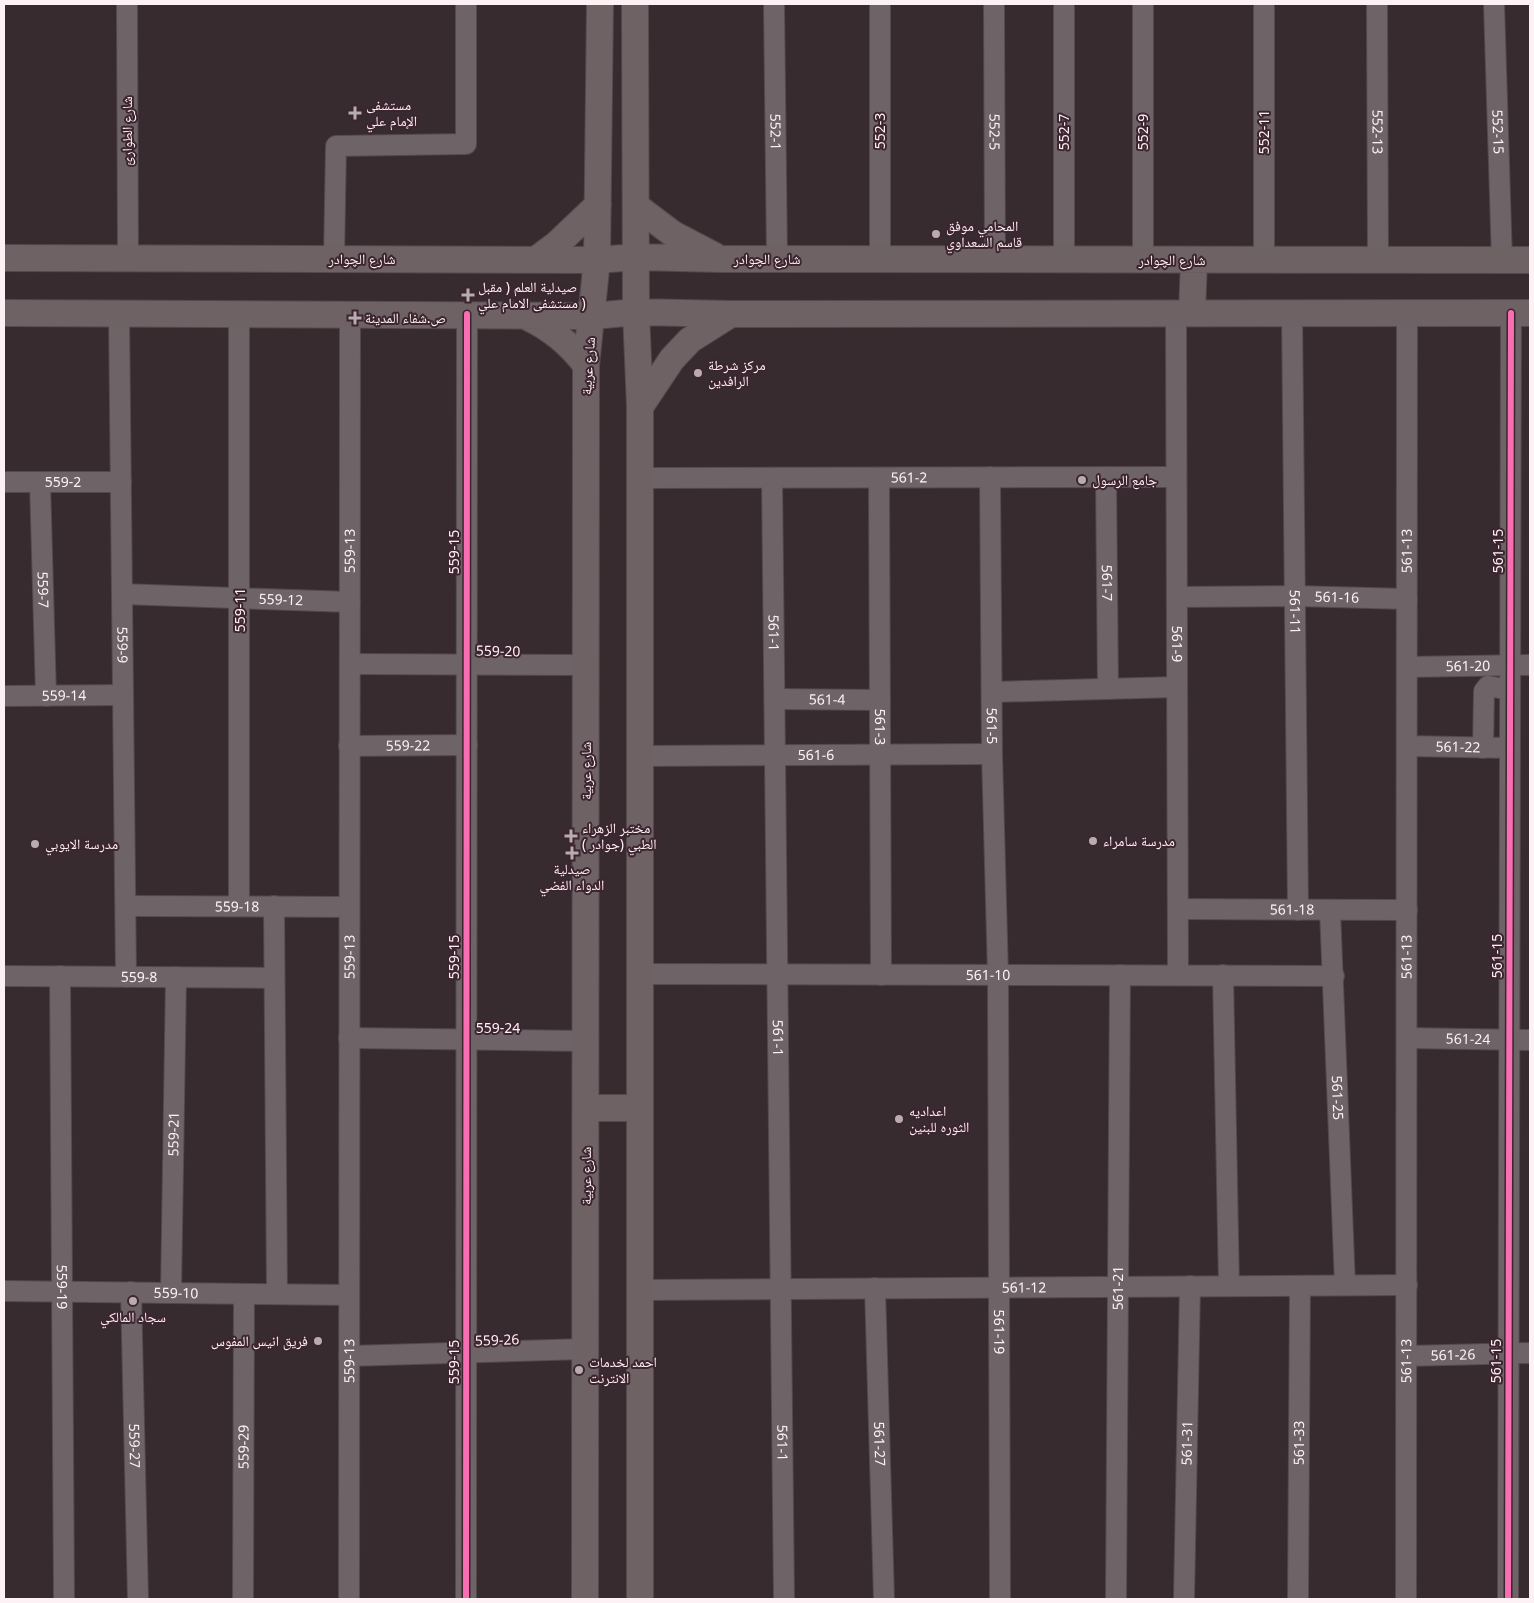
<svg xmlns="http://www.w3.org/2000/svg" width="1534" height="1603" viewBox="0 0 1534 1603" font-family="'Noto Sans','Noto Naskh Arabic',sans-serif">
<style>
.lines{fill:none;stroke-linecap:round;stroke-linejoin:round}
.minor-casing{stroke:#53494d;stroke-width:22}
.major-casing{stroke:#53494d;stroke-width:28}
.minor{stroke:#6e6468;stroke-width:20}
.major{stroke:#6e6265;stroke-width:26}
.cycleway-casing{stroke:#3d252f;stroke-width:9}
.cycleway{stroke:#f96db3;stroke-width:6}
.poi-dot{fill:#b8acb1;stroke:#3d252f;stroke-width:2}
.labels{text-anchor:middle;stroke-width:4;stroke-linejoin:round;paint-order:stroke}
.poi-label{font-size:14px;fill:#fef1f6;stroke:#3d252f;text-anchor:start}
.street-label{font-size:14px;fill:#fef1f6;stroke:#3d252f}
</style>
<rect width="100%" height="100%" fill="#372b30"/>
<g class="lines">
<defs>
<g id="minor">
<path d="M127,4L128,258"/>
<path id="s1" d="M774,4L777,259"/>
<path id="s2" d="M994,4L995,259"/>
<path d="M1264,4V260"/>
<path id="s3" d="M1377,4L1378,260"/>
<path id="s4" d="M1494,4L1502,260"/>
<path d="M334,259L336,146L466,144V4"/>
<path d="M880,259V4"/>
<path d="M1064,260V4"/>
<path d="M1143,260V4"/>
<path id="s5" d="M119,313L126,977"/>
<path id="s6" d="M1292,313L1298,910"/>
<path id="s7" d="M1176,314L1178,975"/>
<path id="s8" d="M990,477L992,754L998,975L1000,1599"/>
<path id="s9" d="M1106,477L1108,689"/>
<path id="s10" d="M640,478L1176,477"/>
<path id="s11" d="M772,478L784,1599"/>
<path id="s12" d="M879,478L881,975"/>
<path id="s13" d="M4,482H121"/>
<path id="s14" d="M40,482L46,696"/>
<path id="s15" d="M122,594L350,602"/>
<path id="s16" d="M1177,597L1296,596L1407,599"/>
<path d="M350,664L586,665"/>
<path id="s17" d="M1407,667L1530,665"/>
<path d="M993,692L1177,687"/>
<path id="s18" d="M4,696L123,695"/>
<path id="s19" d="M775,699L880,700"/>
<path id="s20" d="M349,746L467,745"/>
<path id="s21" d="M1407,746L1510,748"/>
<path d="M1483,748L1484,691L1488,686L1510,690"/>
<path id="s22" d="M640,756L992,754"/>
<path id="s23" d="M126,906L349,907"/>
<path d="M239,906V314"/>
<path d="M274,906L277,1294"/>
<path id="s24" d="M1178,909L1407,910"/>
<path id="s25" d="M1330,910L1345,1285"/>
<path id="s26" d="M640,974L1334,976"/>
<path d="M1223,975L1229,1286"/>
<path id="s27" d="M4,976L274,978"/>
<path id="s28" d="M60,976L64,1599"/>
<path d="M349,1038L585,1041"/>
<path id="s29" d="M1407,1038L1530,1040"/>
<path id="s30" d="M875,1288L884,1599"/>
<path id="s31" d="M640,1290L1407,1285"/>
<path id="s32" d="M4,1291L349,1295"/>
<path id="s33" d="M131,1292L138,1599"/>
<path id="s34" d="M171,1293L176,977"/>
<path d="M349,1356L585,1349"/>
<path id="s35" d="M1407,1356L1530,1353"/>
<path id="s36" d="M243,1599L244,1294"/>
<path id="s37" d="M349,1599L350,314"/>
<path d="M466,1599L467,314"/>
<path id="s38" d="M1116,1599L1120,975"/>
<path id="s39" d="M1184,1599L1190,1286"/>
<path id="s40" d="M1298,1599L1300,1286"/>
<path id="s41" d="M1406,1599L1407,313"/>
<path d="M1508,1599L1511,313"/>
</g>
<path id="major" d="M635,4L636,312L640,407V1599
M636,206L673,234L715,256
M4,258L597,260L636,257L720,259L1530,260
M537,259L557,244L598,205
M4,313L593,316L636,312L731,314L1530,313
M1192,313L1194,260
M525,316C551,328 569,343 586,365
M640,407L672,359L690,340L731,314
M586,1108H640
M585,1599L586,365L597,260L600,4"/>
</defs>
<use href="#minor" class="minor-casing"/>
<use href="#major" class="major-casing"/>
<use href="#minor" class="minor"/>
<use href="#major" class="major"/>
<defs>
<path id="cycleway" d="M466,1599L467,314
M1508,1599L1511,313"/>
</defs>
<use href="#cycleway" class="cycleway-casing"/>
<use href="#cycleway" class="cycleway"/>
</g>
<g class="poi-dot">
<path d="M352.5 105.5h5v5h5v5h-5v5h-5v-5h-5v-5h5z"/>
<circle cx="936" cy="234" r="5"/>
<path d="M465.5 287.5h5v5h5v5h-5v5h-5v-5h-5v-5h5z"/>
<path d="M352.5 310.5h5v5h5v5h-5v5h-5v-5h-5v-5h5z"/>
<circle cx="698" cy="373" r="5"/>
<circle cx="1082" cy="480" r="5"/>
<path d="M568.5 828.5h5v5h5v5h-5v5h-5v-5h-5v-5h5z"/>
<circle cx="1093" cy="841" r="5"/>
<circle cx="35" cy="844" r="5"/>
<path d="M569.5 845.5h5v5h5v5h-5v5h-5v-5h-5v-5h5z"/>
<circle cx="899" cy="1119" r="5"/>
<circle cx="133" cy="1301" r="5"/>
<circle cx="318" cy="1341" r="5"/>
<circle cx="579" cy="1370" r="5"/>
</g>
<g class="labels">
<g class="poi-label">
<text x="366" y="110">مستشفى<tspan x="366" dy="16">الإمام علي</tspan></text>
<text x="946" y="231">المحامي موفق<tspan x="946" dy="16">قاسم السعداوي</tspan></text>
<text x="478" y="292">صيدلية العلم ( مقبل<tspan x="478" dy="16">مستشفى الامام علي )</tspan></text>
<text x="365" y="323">ص.شفاء المدينة</text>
<text x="708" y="370">مركز شرطة<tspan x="708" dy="16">الرافدين</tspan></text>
<text x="1092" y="485">جامع الرسول</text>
<text x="582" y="833">مختبر الزهراء<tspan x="582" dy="16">الطبي (جوادر )</tspan></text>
<text x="1103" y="846">مدرسة سامراء</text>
<text x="45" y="849">مدرسة الايوبي</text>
<text x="572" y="874" text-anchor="middle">صيدلية<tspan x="572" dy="16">الدواء الفضي</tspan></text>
<text x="909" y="1116">اعداديه<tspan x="909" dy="16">الثوره للبنين</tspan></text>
<text x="133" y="1322" text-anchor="middle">سجاد المالكي</text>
<text x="308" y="1346" text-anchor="end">فريق انيس المفوس</text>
<text x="589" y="1367">احمد لخدمات<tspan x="589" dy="16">الانترنت</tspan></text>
</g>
<g class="street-label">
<text transform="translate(127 131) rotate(-90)" y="5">شارع الطوارئ</text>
<text dy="5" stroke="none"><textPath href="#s1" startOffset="128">552-1</textPath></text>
<text transform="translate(880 131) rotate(-90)" y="5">552-3</text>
<text dy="5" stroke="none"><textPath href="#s2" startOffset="128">552-5</textPath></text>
<text transform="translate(1064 132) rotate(-90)" y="5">552-7</text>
<text transform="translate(1143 132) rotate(-90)" y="5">552-9</text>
<text transform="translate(1264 132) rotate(-90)" y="5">552-11</text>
<text dy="5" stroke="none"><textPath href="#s3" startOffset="128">552-13</textPath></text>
<text dy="5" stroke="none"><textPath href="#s4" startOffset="128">552-15</textPath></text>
<text x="362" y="264">شارع الچوادر</text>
<text x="767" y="264">شارع الچوادر</text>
<text x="1172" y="265">شارع الچوادر</text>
<text transform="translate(588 366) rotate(-86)" y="5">شارع عربية</text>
<text dy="5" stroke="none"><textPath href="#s10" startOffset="269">561-2</textPath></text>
<text dy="5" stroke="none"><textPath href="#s13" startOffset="59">559-2</textPath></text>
<text dy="5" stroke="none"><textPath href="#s41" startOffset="1048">561-13</textPath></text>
<text transform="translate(1498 551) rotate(-90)" y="5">561-15</text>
<text dy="5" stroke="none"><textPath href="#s37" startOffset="1048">559-13</textPath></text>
<text transform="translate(454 552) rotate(-90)" y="5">559-15</text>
<text dy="5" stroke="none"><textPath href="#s9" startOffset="106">561-7</textPath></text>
<text dy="5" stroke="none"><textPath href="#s14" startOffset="108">559-7</textPath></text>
<text dy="5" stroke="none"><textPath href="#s16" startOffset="160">561-16</textPath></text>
<text dy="5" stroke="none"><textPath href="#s15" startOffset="159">559-12</textPath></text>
<text transform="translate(240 610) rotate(-90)" y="5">559-11</text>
<text dy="5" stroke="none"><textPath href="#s6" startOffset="299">561-11</textPath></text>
<text dy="5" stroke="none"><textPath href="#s11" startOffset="155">561-1</textPath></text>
<text dy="5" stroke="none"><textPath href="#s7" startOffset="330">561-9</textPath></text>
<text dy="5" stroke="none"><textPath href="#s5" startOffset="332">559-9</textPath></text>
<text transform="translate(498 651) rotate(1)" y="5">559-20</text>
<text dy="5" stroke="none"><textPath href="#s17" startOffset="61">561-20</textPath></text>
<text dy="5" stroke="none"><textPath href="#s18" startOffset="60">559-14</textPath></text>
<text dy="5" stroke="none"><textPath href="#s19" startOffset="52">561-4</textPath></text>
<text dy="5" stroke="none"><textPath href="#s12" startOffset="249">561-3</textPath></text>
<text dy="5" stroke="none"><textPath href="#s8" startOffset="249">561-5</textPath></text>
<text dy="5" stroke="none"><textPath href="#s20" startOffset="59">559-22</textPath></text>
<text dy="5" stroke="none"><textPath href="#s21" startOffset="51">561-22</textPath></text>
<text dy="5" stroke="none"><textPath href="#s22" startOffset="176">561-6</textPath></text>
<text transform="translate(586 771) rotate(-90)" y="5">شارع عربية</text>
<text dy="5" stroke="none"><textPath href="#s23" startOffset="111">559-18</textPath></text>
<text dy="5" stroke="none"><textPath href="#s24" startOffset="114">561-18</textPath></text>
<text dy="5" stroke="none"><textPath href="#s41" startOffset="642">561-13</textPath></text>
<text transform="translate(1497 956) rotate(-90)" y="5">561-15</text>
<text dy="5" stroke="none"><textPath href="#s37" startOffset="642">559-13</textPath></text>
<text transform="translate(454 957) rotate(-90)" y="5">559-15</text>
<text dy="5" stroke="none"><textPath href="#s26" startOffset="348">561-10</textPath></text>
<text dy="5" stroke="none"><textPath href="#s27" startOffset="135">559-8</textPath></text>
<text x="498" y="1033">559-24</text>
<text dy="5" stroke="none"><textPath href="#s11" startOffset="560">561-1</textPath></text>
<text dy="5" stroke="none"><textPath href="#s29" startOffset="61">561-24</textPath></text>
<text dy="5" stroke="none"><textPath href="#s25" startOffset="188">561-25</textPath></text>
<text dy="5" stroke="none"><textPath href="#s34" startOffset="159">559-21</textPath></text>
<text transform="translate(586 1176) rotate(-90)" y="5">شارع عربية</text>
<text dy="5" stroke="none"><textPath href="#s31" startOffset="384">561-12</textPath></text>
<text dy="5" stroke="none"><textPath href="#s38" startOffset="311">561-21</textPath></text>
<text dy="5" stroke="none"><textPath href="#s28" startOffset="311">559-19</textPath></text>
<text dy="5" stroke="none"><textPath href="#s32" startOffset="172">559-10</textPath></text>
<text dy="5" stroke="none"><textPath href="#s8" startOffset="855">561-19</textPath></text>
<text transform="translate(497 1340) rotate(-2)" y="5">559-26</text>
<text dy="5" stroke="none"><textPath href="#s35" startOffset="46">561-26</textPath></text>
<text dy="5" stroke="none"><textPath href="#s41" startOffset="238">561-13</textPath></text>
<text transform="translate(1496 1361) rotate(-90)" y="5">561-15</text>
<text dy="5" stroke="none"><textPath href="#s37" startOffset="238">559-13</textPath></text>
<text transform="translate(454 1362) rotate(-90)" y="5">559-15</text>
<text dy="5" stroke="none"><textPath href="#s11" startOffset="965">561-1</textPath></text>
<text dy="5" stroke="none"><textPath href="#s39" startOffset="156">561-31</textPath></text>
<text dy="5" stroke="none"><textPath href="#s40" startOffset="156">561-33</textPath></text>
<text dy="5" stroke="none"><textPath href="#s30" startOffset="156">561-27</textPath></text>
<text dy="5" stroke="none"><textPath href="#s33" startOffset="154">559-27</textPath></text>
<text dy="5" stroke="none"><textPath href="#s36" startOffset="152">559-29</textPath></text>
</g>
</g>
<rect width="1534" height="1603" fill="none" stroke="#fef1f6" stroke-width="10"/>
</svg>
